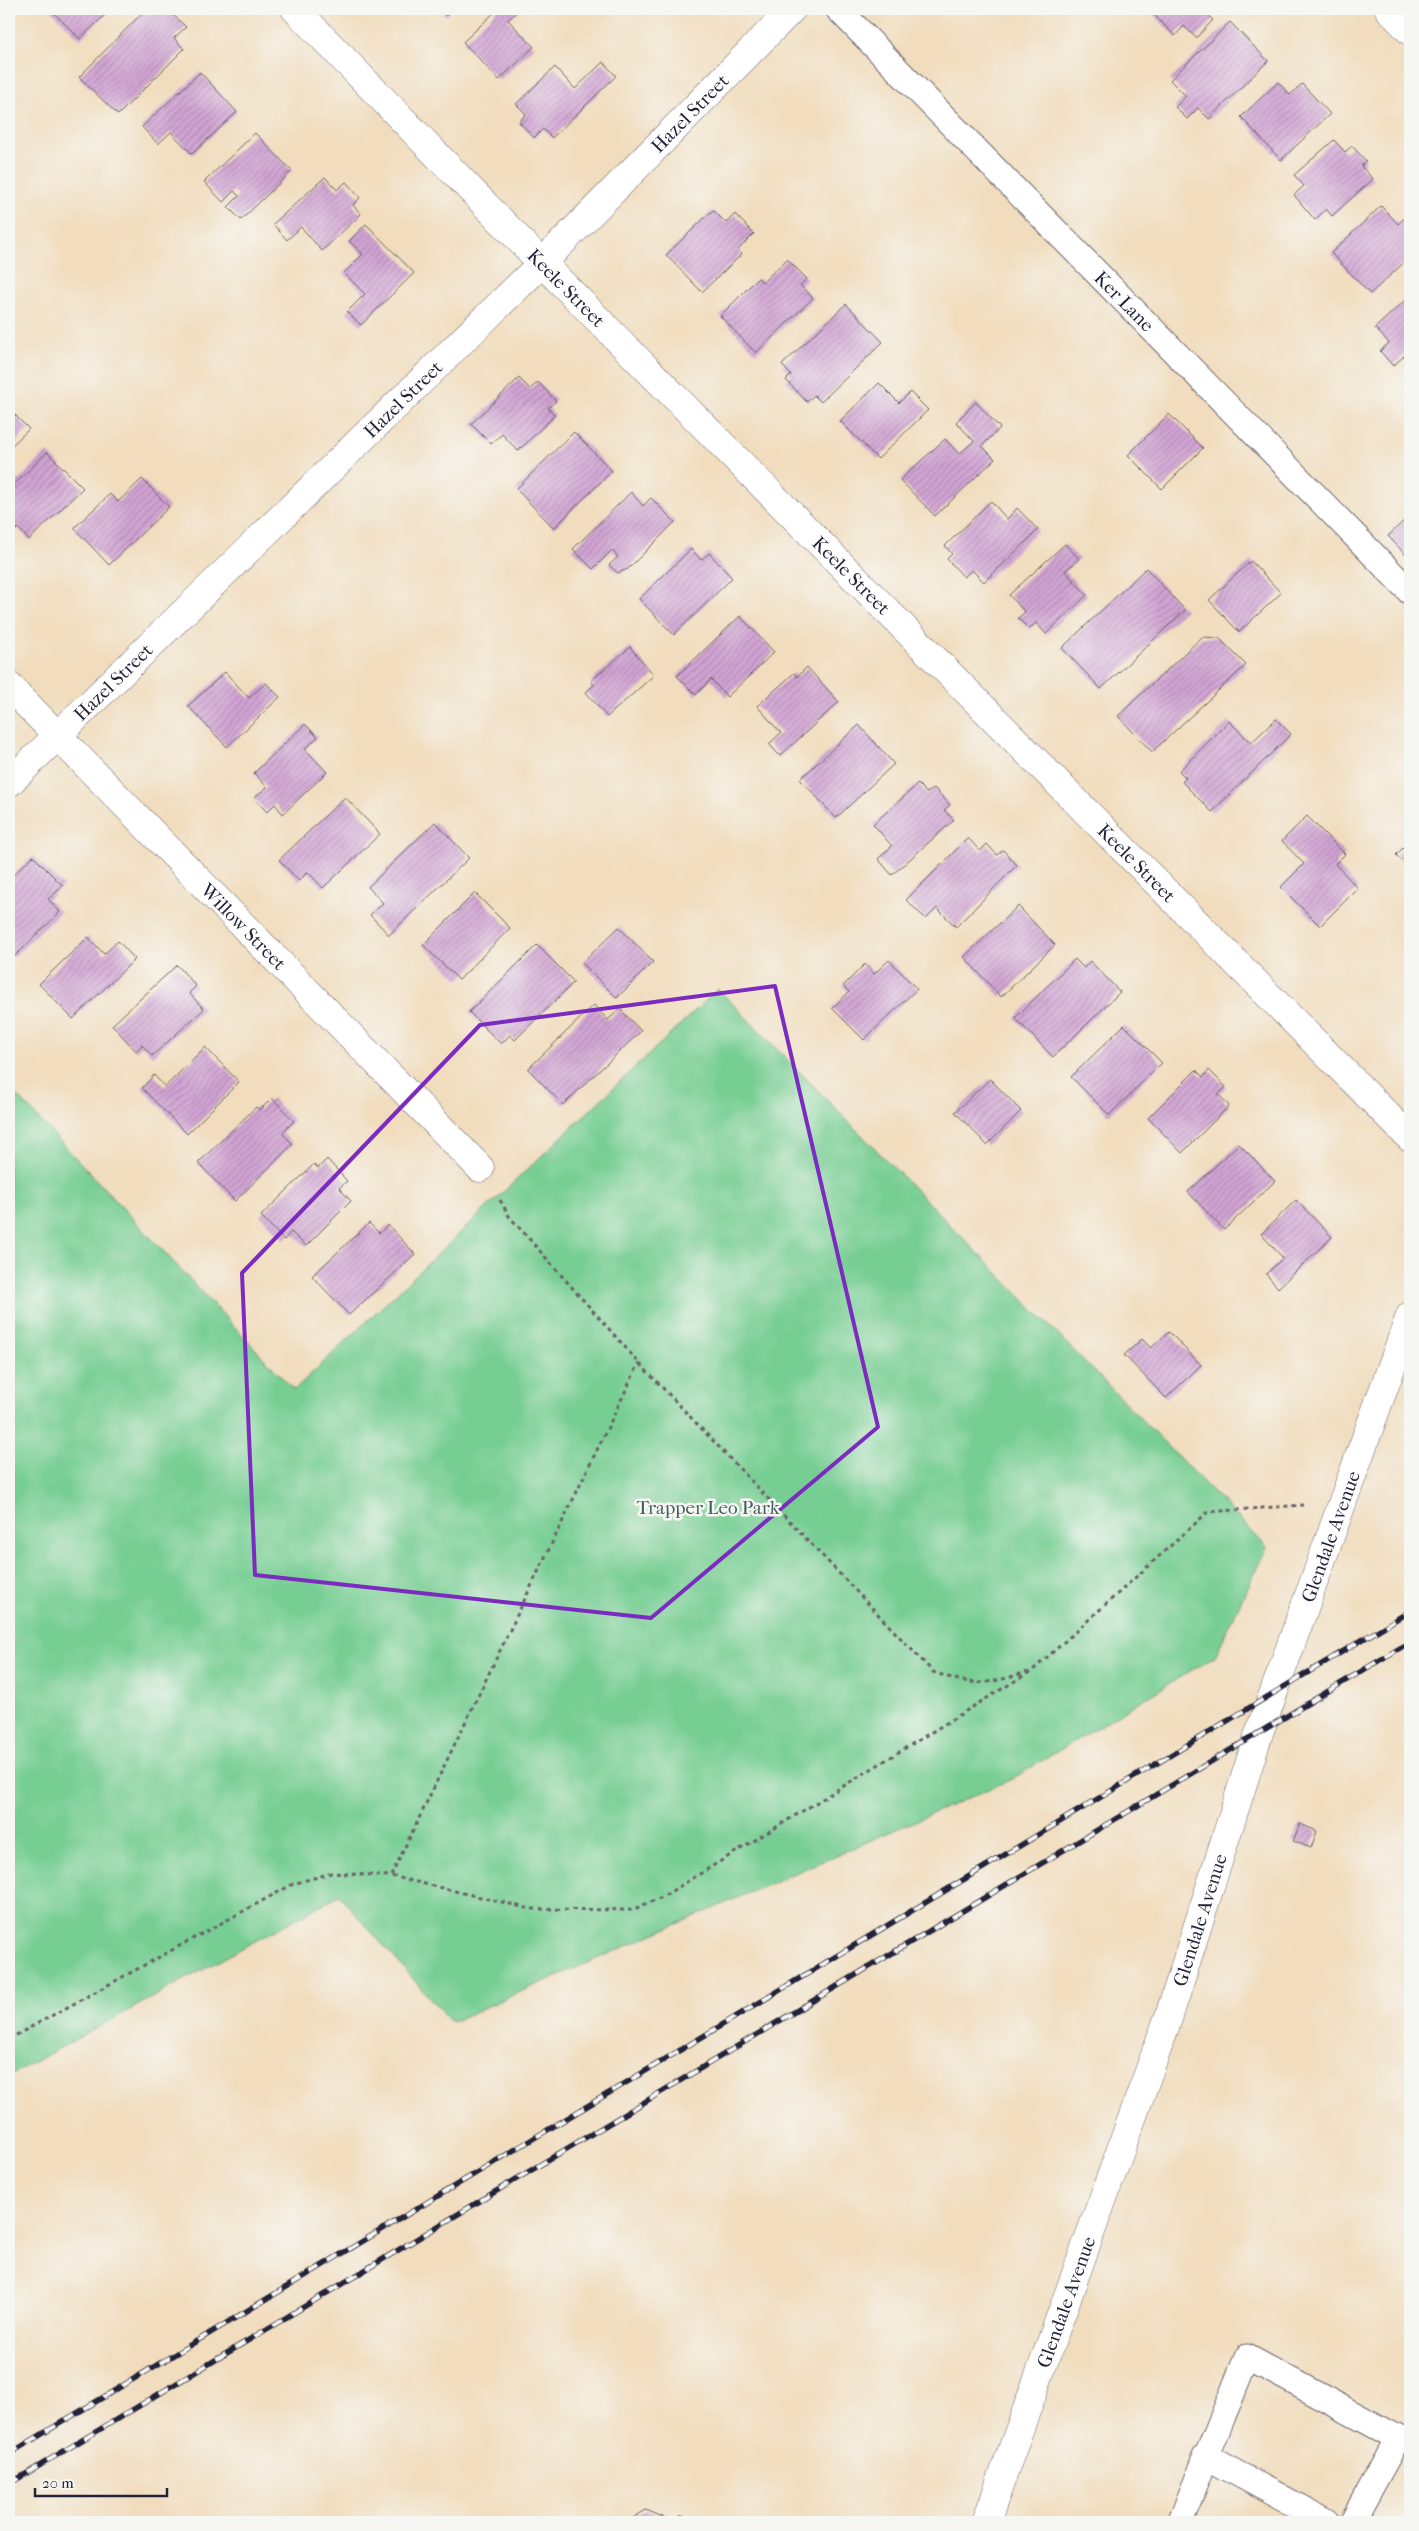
<svg xmlns="http://www.w3.org/2000/svg" width="1419" height="2531" viewBox="0 0 1419 2531" font-family="'IM FELL French Canon',serif">
<style>
.park{fill:#77ce93;stroke:#4c7867}
.building{fill:url(#building-hatch)}
.lines{fill:none;stroke-linecap:round;stroke-linejoin:round}
.service-casing{stroke:#6a6369;stroke-width:27}
.minor-casing{stroke:#6a6369;stroke-width:29}
.secondary-casing{stroke:#6a6369;stroke-width:29}
.path{stroke:#6a6369;stroke-width:3;stroke-dasharray:4 4;stroke-linecap:butt}
.service{stroke:#fff;stroke-width:25}
.minor{stroke:#fff;stroke-width:28}
.secondary{stroke:#fff;stroke-width:28}
.rail-casing{stroke:#22223b;stroke-width:5.5}
.rail{stroke:#f6f6f2;stroke-width:4;stroke-dasharray:11;stroke-linecap:butt}
.marked{fill:none;stroke:#7b2cbf;stroke-width:4;stroke-linejoin:round}
.labels{text-anchor:middle;stroke-width:5;stroke-linejoin:round;paint-order:stroke}
.street-label{font-size:19px;fill:#22223b;stroke:#f6f6f2}
.park-label{font-size:19px;fill:#405e5a;stroke:#f6f6f2}
</style>
<defs>
<pattern id="building-hatch" width="6" height="6" patternUnits="userSpaceOnUse" patternTransform="scale(1.25)"><rect width="6" height="6" fill="#d2a4d4"/><path d="M-1 1l2-2M0 6l6-6M5 7l2-2" fill="none" stroke="#aa85ad"/></pattern>
</defs>
<rect width="100%" height="100%" fill="#f6f6f2"/>
<filter id="ink" filterUnits="userSpaceOnUse"><feTurbulence type="fractalNoise" baseFrequency=".02" numOctaves="2"/><feDisplacementMap in="SourceGraphic" scale="10" xChannelSelector="R" yChannelSelector="G"/><feConvolveMatrix kernelMatrix="1 2 1 2 8 2 1 2 1" color-interpolation-filters="sRGB"/></filter>
<filter id="wash" filterUnits="userSpaceOnUse"><feTurbulence type="fractalNoise" baseFrequency=".0096" numOctaves="4" result="noise"/><feDisplacementMap in="SourceGraphic" scale="20" xChannelSelector="R" yChannelSelector="G"/><feGaussianBlur stdDeviation="1.12" result="paint"/><feColorMatrix in="noise" values="0 0 0 0 0 0 0 0 0 0 0 0 0 0 0 0 0 1.4 0 .05"/><feComposite in="paint" operator="in"/></filter>
<g filter="url(#wash)">
<rect width="100%" height="100%" fill="#f1ddbe"/>
<path class="park" d="M718,989L1267,1547L1215,1656L1012,1779L451,2022L339,1895L9,2076V1087L294,1390Z"/>
<g id="blocks">
<path class="building" d="M50,9H111L80,39Z
M146,9H167L186,27L174,38L184,49L118,115L79,77Z
M440,9H453L446,16Z
M498,9L519,10L508,20L534,47L499,80L463,42Z
M1148,9H1209L1205,13L1213,20L1196,38L1184,26L1175,36Z
M1230,22L1268,61L1209,119L1198,108L1187,119L1175,107L1186,96L1170,80Z
M603,62L616,76L552,138L543,129L534,138L519,122L526,114L516,104L555,67L575,89Z
M200,72L237,112L192,154L171,132L158,144L142,127Z
M1278,82L1290,95L1302,84L1330,114L1281,160L1241,117Z
M255,133L292,171L241,220L228,207L239,196L234,191L223,202L204,182Z
M1334,140L1345,152L1352,146L1366,161L1361,166L1373,179L1332,216L1326,209L1315,220L1294,195L1304,186L1294,175Z
M325,177L337,190L346,182L360,198L353,205L361,214L322,251L301,227L287,240L273,224Z
M1381,206L1398,224L1410,213V257L1370,294L1331,253Z
M713,210L726,223L735,214L754,234L738,250L742,254L702,292L666,255Z
M366,224L414,273L361,325L347,312L365,294L344,273L363,254L349,241Z
M787,259L807,279L800,285L813,298L756,353L720,316L758,278L763,282Z
M1410,296V360L1405,355L1393,366L1380,351L1389,343L1375,328Z
M846,304L883,342L821,402L814,395L807,402L786,380L791,375L782,365Z
M519,378L530,389L538,382L556,401L548,408L555,415L518,451L502,434L491,444L471,424Z
M879,383L899,403L910,392L928,410L878,459L840,421Z
M976,402L1000,428L982,446L995,459L935,516L900,480L945,439L959,454L974,441L956,422Z
M9,409L29,429L9,448Z
M1169,414L1203,448L1162,489L1128,455Z
M574,432L612,471L554,528L516,489Z
M47,452L83,488L29,540L18,528L9,537V490Z
M142,479L169,507L109,565L74,528L110,494L118,502Z
M631,492L643,506L651,498L675,522L628,569L618,573L609,565L618,557L612,550L593,569L573,549Z
M991,501L1007,519L1017,508L1038,530L984,582L972,570L964,577L947,559L952,554L945,546Z
M1410,515V555L1408,557L1388,536Z
M1065,544L1079,559L1065,571L1087,595L1046,634L1036,623L1029,629L1018,618L1025,612L1009,595Z
M691,549L701,560L709,553L732,578L674,635L639,599Z
M1251,561L1281,593L1239,632L1209,600Z
M1146,568L1185,610L1101,689L1062,648Z
M740,616L774,652L727,697L711,679L696,695L677,676Z
M1202,637L1219,638L1246,665L1152,752L1118,716Z
M630,647L654,675L607,717L586,692L594,685L591,681Z
M807,667L839,702L780,756L769,744L781,733L757,706L794,673L797,677Z
M225,672L249,698L266,683L280,697L227,747L188,706Z
M1276,719L1291,734L1212,812L1182,782L1186,778L1179,771L1229,721L1251,743Z
M305,724L318,737L305,749L327,772L283,814L275,804L267,812L254,798L267,787L254,773Z
M859,725L894,764L836,818L800,779Z
M918,784L927,793L934,788L950,805L944,810L954,820L892,875L878,859L892,846L873,824Z
M345,797L380,834L323,888L308,872L299,881L279,860Z
M1307,816L1345,854L1335,864L1358,888L1320,926L1281,887L1304,864L1282,841Z
M435,822L469,858L389,935L370,915L383,903L368,887Z
M968,838L980,851L987,844L997,855L1003,850L1017,865L956,927L937,908L926,919L906,900Z
M1410,841V869L1396,855Z
M33,856L63,886L48,899L60,912L14,957L9,952V879Z
M475,893L510,928L459,980L423,945Z
M1018,906L1055,945L1001,997L964,957Z
M619,927L653,962L617,998L582,963Z
M88,937L104,954L118,941L135,959L73,1019L39,984Z
M537,945L574,982L515,1040L510,1035L501,1044L469,1012Z
M1075,959L1084,968L1090,961L1120,992L1053,1057L1015,1018Z
M889,960L917,989L864,1040L832,1008L849,992L843,986L865,964L874,974Z
M177,965L196,986L189,993L204,1009L152,1056L142,1045L136,1051L112,1025Z
M594,1005L608,1020L620,1009L641,1031L563,1105L528,1069Z
M1124,1025L1162,1063L1109,1115L1071,1077Z
M205,1047L239,1082L187,1134L142,1088L154,1075L165,1087Z
M1196,1070L1203,1077L1209,1070L1226,1087L1218,1094L1229,1106L1182,1153L1148,1118Z
M990,1079L1021,1111L987,1145L955,1112Z
M272,1098L294,1121L282,1133L293,1144L235,1201L198,1163L256,1107L260,1110Z
M1239,1144L1275,1181L1224,1230L1188,1192Z
M327,1159L347,1181L339,1188L351,1201L306,1246L291,1232L284,1240L261,1216L314,1164L318,1168Z
M1296,1200L1332,1237L1278,1288L1266,1274L1283,1258L1261,1234Z
M369,1223L379,1233L388,1225L415,1254L349,1315L312,1276Z
M1169,1332L1201,1365L1166,1398L1124,1355L1142,1339L1151,1348Z
M1300,1824L1317,1831L1311,1848L1293,1841Z
M646,2510L675,2522H626Z
M680,2515L697,2522H677Z"/>
</g>
</g>
<g filter="url(#ink)">
<use href="#blocks" fill-opacity="0" stroke="#6a6369" stroke-width="1"/>
<g class="lines">
<defs>
<g id="service">
<path id="s1" d="M838,9L1410,592"/>
<path d="M1205,2456L1327,2522"/>
<path d="M1180,2522L1247,2357L1398,2438L1352,2522"/>
</g>
<g id="minor">
<path id="s2" d="M295,9L542,263L1410,1138"/>
<path d="M1389,9L1410,31"/>
<path id="s3" d="M9,686L480,1168"/>
<path id="s4" d="M9,783L542,263L792,9"/>
</g>
<g id="secondary">
<path id="s5" d="M986,2522L1169,2016L1259,1733L1410,1316"/>
</g>
</defs>
<use href="#service" class="service-casing"/>
<use href="#minor" class="minor-casing"/>
<use href="#secondary" class="secondary-casing"/>
<path class="path" d="M500,1200L509,1216L639,1363L933,1672C976,1687 984,1685 1027,1672
M391,1876L639,1363
M9,2039L293,1884L331,1873L391,1876L531,1909L632,1910L662,1897L1033,1670L1208,1512L1303,1505"/>
<use href="#service" class="service"/>
<use href="#minor" class="minor"/>
<use href="#secondary" class="secondary"/>
<defs>
<path id="rail" d="M9,2454L1410,1611
M9,2484L1410,1642"/>
</defs>
<use href="#rail" class="rail-casing"/>
<use href="#rail" class="rail"/>
</g>
</g>
<path class="marked" d="M775,986L878,1427L651,1618L255,1575L242,1273L480,1025Z"/>
<g class="labels">
<g class="street-label">
<text dy="7" stroke="none"><textPath href="#s4" startOffset="955">Hazel Street</textPath></text>
<text dy="7" stroke="none"><textPath href="#s2" startOffset="389">Keele Street</textPath></text>
<text dy="7" stroke="none"><textPath href="#s1" startOffset="409">Ker Lane</textPath></text>
<text dy="7" stroke="none"><textPath href="#s4" startOffset="550">Hazel Street</textPath></text>
<text dy="7" stroke="none"><textPath href="#s2" startOffset="794">Keele Street</textPath></text>
<text dy="7" stroke="none"><textPath href="#s4" startOffset="145">Hazel Street</textPath></text>
<text dy="7" stroke="none"><textPath href="#s2" startOffset="1199">Keele Street</textPath></text>
<text dy="7" stroke="none"><textPath href="#s3" startOffset="336">Willow Street</textPath></text>
<text dy="7" stroke="none"><textPath href="#s5" startOffset="1044">Glendale Avenue</textPath></text>
<text dy="7" stroke="none"><textPath href="#s5" startOffset="639">Glendale Avenue</textPath></text>
<text dy="7" stroke="none"><textPath href="#s5" startOffset="234">Glendale Avenue</textPath></text>
</g>
<g class="park-label">
<text x="708" y="1514">Trapper Leo Park</text>
</g>
</g>
<rect width="1419" height="2531" fill="none" stroke="#f6f6f2" stroke-width="30"/>
<path d="M35 2488v8h132v-8" fill="none" stroke="#22223b" stroke-width="2.5"/>
<text x="42" y="2488" font-size="15" fill="#22223b" stroke="#f6f6f2" stroke-width="4" paint-order="stroke">20 m</text>
</svg>
